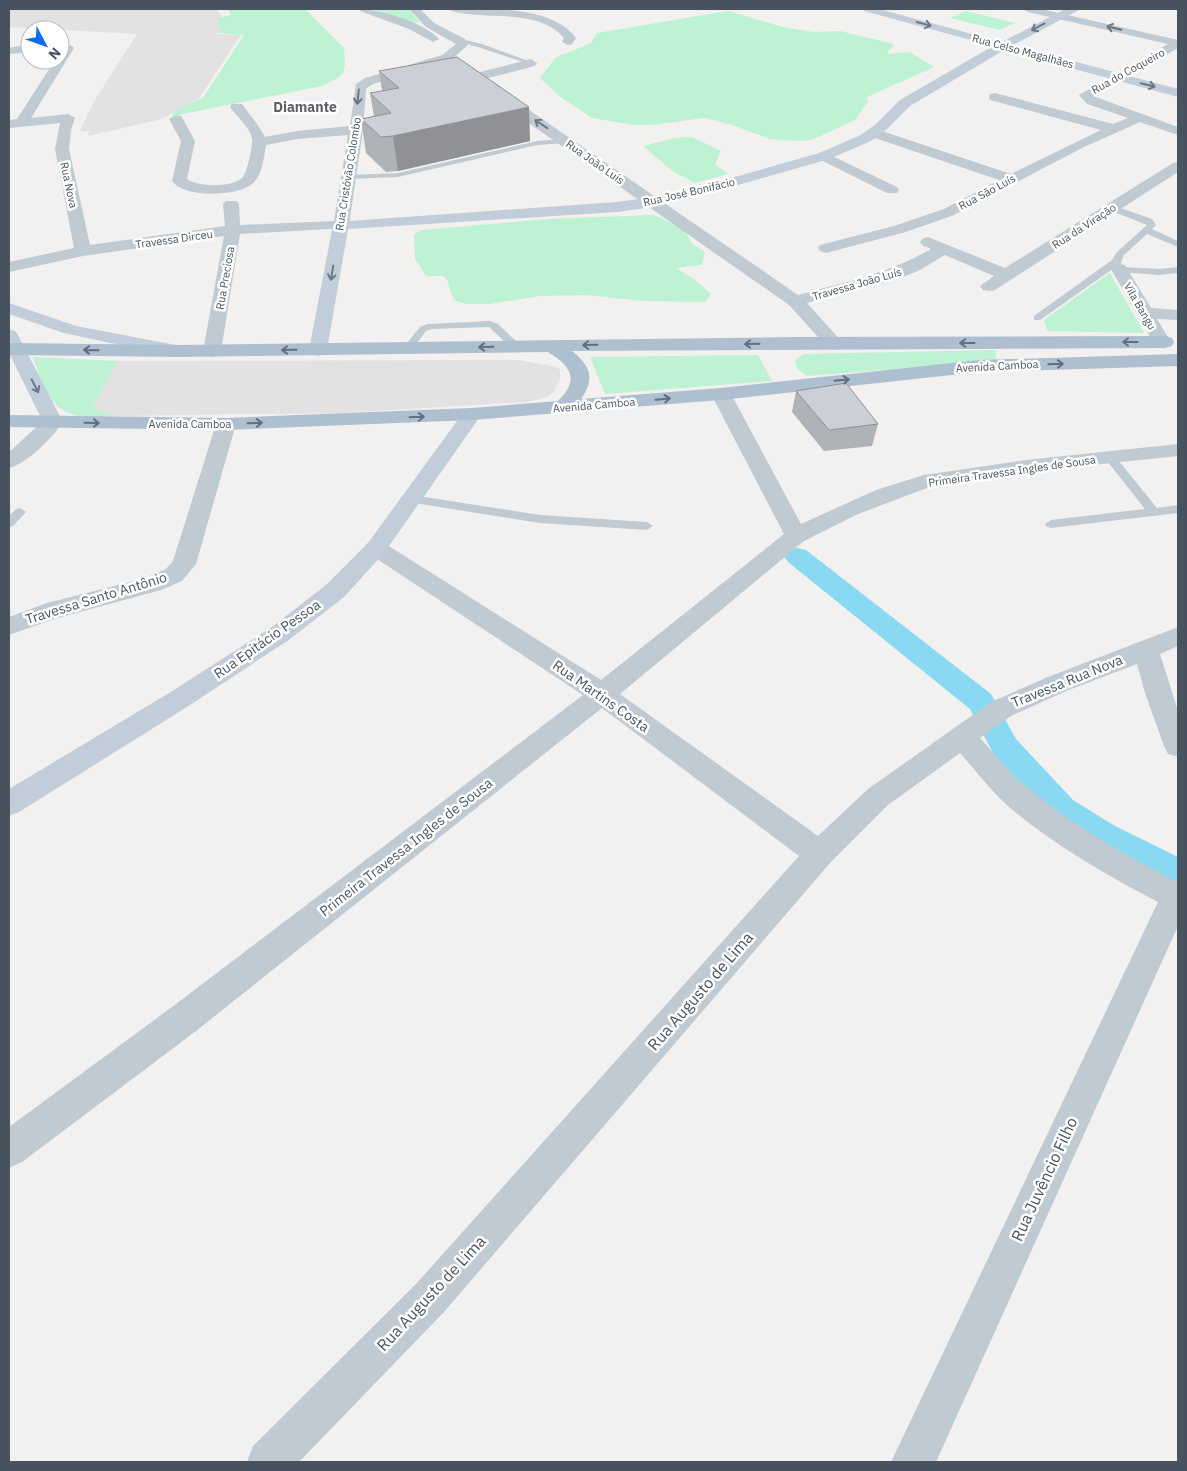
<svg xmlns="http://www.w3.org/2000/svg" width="1187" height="1471" viewBox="0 0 1187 1471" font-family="'IBM Plex Sans',sans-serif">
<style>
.education{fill:#e4e1e2}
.green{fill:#bdf2d2}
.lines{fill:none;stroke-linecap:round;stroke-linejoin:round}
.canal{fill:#88d9f1;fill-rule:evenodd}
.lane{fill:#c0cad2;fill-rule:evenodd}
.street{fill:#c0cad2;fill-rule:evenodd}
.secondary{fill:#c2cdda;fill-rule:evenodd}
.primary{fill:#aebfd0;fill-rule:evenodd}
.wall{fill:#afb2b7}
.shaded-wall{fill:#8f9195}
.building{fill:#cccfd5;stroke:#8f9195}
.oneway{stroke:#6c7884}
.oneway2{stroke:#6b7782}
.oneway3{stroke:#616e7b}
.labels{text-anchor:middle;stroke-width:5;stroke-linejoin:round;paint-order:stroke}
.far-street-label{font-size:11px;fill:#47535f;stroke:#fff}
.far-quarter-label{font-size:14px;font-weight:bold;fill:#5c6065;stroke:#fff}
.street-label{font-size:14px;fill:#47535f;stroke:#fff}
.near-street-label{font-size:16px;fill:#47535f;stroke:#fff}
</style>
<rect width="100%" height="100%" fill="#f3f0f0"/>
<path class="education" d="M9,9H217L222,17L218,34L241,35L198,100L162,119L88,136L89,131H80L93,103L137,34L9,27Z
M519,360L557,367L560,370V379L554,391L547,397L527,402L341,413L114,416L92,408L117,361Z"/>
<path class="green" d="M228,9H305L344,48C346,74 346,75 322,86L173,116V112L203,98L244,35L219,33L218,18L231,15Z
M369,9H408L420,22L410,23Z
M728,11L783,27L813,32L840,31L894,44L887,54L910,52L934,67L867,97L868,101L855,120L812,140L796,141L770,139L732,125L705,118L652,125H634L592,118L559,96L540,78L555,58L591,43L597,33Z
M966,11L1015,23L1000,30L950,18Z
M692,137L721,151L715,164L728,174L695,183L674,172L643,146L675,138Z
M654,215L684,229L693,245L705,252L702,265L676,268L695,280L711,294L705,302L643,301L586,295L540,296L489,304H465L454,300L447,280L443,276H426L415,259L414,234L422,230L548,219Z
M1110,273L1144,333L1047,331L1044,320Z
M996,350V361L807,376L797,369L795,360L804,354Z
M758,355L772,381L605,394L590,357Z
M33,357L117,361L92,408L114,416C102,416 87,418 75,415C48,409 41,379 33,357Z"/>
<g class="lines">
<path class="canal" d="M797,548L806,550L991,694L1016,739L1073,800L1115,826L1178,857V887L1166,883L1093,846L1051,818L994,755L970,709L788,562L784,556L788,550Z"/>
<path class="lane" d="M461,39L482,44L534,63L529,64L478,47L459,42L458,41Z
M564,139H567V143L537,145L398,177L348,179L344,177L348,175L398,173L537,141Z
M1112,205L1152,219L1156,225L1152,229L1178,241V247L1147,234L1124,255L1121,262L1122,267L1159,269L1178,267V273L1159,275L1119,272L1114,268L1040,320H1034V316L1112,260L1117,252L1147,225L1109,210V206Z
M490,321L498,324L519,344V348H511L489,327L432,329L426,331L412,350H404L403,348L420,327L428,324Z
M1110,454L1114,455L1157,508L1178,505V513L1051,528L1047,527L1045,524L1051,520L1145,509L1104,457Z
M412,495L540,515L647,522L653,526L647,530L540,523L408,502L406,499L408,496Z
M20,508L26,512L13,526L9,527V516L16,509Z"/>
<path class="street" d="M359,9C380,9 425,23 439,39L433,42L409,29L360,11Z
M409,9H420L434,23L465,39L468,45L450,61L373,84L366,89L363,130L349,225L347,228L240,234L221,351L219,355L212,357L205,355L203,351L224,236L83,256L9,272V262L74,248L55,149L60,123L9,128V120L17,119L55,60H60V43L72,46L74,48L31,118L68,114L75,118L71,130L69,149L90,245L225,226L223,204L226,201H236L239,204L240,225L334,221L348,135L297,139L266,145C264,157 262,177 252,184C236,197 184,198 172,181L181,141L169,119L176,115L181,116L195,141L187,179C198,187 233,188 243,177C247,172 253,147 252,139C250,127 237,117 230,107L232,104H242L257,124L265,137L297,131L350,126L356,84L365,78L442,55L456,44L426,27Z
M450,9C487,9 552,5 576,38L572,44L568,45L562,42L564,38C538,7 486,21 451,11Z
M1023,9H1041L1178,40V48L1093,96L1178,127V135L1140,122L1084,147L954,215L906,232L826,253L820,251L818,248L820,245L894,226L944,209L999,180L869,136L867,133L869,130H879L1011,174L1101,130L990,100L989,97L990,94L995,93L1113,124L1128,118L1087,104L1079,95L1168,44L1028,12Z
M30,44V52L9,54V48Z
M531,59L537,63L535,66L473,82L467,78L469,75Z
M498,91L503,92L798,295C845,282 888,274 931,249L922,245L920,242L922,239L928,237L1005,268L1173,163L1178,162V172L995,290L989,291L983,290L980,286L994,276L945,255L918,271L898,279L807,303L844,344L842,348L835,350L828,348L789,305L493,98L492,95L493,92Z
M824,152L897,187L899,190L897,193H887L819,159L817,156L819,153Z
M1119,264L1125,265L1151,308L1178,310V320L1157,319L1171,342L1169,346L1162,348L1155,346L1153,342L1111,269L1113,265Z
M721,388L728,390L731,394L801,524L876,490L924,475L1026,460L1178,444V456L1026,472L927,488L858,514L804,541L620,694L818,836L868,789L991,702L1048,677L1178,627V646L1160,654L1178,711V757L1168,754L1164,746L1145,693L1137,664L1066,691L1011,716L980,738C996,755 1010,774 1028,788C1073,826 1126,855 1178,882V926L936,1462H891L1158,902C1106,875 1054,845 1009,807C991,791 976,771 960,753L888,805L830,863L444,1312L299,1462H247L253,1446L416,1284L799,856L602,708L196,1031L22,1162L9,1168V1127L172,1007L583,695L368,553L364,548L368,543L376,540L384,543L601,680L784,534L711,394L714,390Z
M53,416L60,418L63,422C53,437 27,464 9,468V452C20,443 43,419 53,416Z
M226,418L233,420L236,424L196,564L182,581L161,590L54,619L9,635V617L47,603L146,578L166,569L173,561L216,424L219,420Z"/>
<path class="secondary" d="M863,9H879L1002,42L1065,9H1078L1077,11L1013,45L1178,89V97L1004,50L910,106L886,130L871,141L829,159L731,187L653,207L617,212L348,229L327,350L325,354L318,356L311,354L309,350L333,225L335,222L617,202L653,197L721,181L819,153L861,135L876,124L900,100L993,46L864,11Z
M9,303L76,326L176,345L183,347L185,351L183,355L176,357L64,333L9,314Z
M9,330L15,331L18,335L63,422L60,426L53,428L46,426L43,422L9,353Z
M472,408L479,410L482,414L384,553L344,597L290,639L187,707L19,812L9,816V789L169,693L272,627L326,585L368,543L465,410Z"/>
<path class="primary" d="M1165,336L1172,338L1174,342L1172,346L1165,348L572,351C591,366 595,379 581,399L721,388L980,360L1178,354V366L980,372L721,400L472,420L226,430L9,427V415L226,418L472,408L558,401C580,380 571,366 548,352L180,357L9,355V343L180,345L794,337Z"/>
</g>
<path class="wall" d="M379,71L530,141L398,171L386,172L366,153L361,119L374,116L370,93L382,91Z
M796,391L878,424L872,446L824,451L792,412Z"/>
<path class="shaded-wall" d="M529,107L530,141L398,171L393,136Z"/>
<path class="building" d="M457,57L529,107L393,136L381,137L361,119L391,113L370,93L399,88L379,71Z
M846,383L878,424L829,430L796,391Z"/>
<defs><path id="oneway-shaft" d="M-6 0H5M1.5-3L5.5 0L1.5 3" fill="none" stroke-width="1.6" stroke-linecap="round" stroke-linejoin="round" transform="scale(1.25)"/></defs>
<g class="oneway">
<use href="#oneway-shaft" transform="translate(924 24) rotate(15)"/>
<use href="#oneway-shaft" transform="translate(1038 27) rotate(152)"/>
<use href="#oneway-shaft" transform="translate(1148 85) rotate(14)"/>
<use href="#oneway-shaft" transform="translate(332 273) rotate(100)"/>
<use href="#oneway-shaft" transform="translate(35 386) rotate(63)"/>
</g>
<g class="oneway2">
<use href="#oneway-shaft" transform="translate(1114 28) rotate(-167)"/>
<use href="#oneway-shaft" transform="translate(358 97) rotate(96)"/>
<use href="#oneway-shaft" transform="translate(541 124) rotate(-146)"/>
</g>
<g class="oneway3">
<use href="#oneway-shaft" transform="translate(1130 342) rotate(180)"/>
<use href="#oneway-shaft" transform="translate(967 343) rotate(180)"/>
<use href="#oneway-shaft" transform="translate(752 344) rotate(179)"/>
<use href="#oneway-shaft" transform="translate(590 345) rotate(179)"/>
<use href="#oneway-shaft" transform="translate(486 347) rotate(179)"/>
<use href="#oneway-shaft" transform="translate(91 350) rotate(-179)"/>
<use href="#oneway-shaft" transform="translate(289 350) rotate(179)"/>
<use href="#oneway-shaft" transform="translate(1056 364) rotate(-2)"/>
<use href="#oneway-shaft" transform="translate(842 380) rotate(-6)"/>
<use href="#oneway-shaft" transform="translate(663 399) rotate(-5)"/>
<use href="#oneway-shaft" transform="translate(417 417) rotate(-2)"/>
<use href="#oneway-shaft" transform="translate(92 423) rotate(1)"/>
<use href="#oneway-shaft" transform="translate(255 423) rotate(-2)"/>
</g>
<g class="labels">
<g class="far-street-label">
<text transform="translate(1023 51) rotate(15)" y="4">Rua Celso Magalhães</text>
<text transform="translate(1128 71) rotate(-29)" y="4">Rua do Coqueiro</text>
<text transform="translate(595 162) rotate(35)" y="4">Rua João Luís</text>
<text transform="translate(348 174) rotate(-81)" y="4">Rua Cristóvão Colombo</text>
<text transform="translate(69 185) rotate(78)" y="4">Rua Nova</text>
<text transform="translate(689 192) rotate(-13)" y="4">Rua José Bonifácio</text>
<text transform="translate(987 192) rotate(-28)" y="4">Rua São Luís</text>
<text transform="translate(1084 226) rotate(-33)" y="4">Rua da Viração</text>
<text transform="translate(174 239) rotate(-8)" y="4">Travessa Dirceu</text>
<text transform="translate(225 278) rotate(-80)" y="4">Rua Preciosa</text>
<text transform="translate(857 284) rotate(-16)" y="4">Travessa João Luís</text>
<text transform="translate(1140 306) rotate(60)" y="4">Vila Bangu</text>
<text transform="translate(997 366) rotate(-3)" y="4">Avenida Camboa</text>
<text transform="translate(594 405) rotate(-5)" y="4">Avenida Camboa</text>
<text x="190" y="428">Avenida Camboa</text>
<text transform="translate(1012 471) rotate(-8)" y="4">Primeira Travessa Ingles de Sousa</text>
</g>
<g class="far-quarter-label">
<text x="305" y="112">Diamante</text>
</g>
<g class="street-label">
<text transform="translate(96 598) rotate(-17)" y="5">Travessa Santo Antônio</text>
<text transform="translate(267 639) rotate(-35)" y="5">Rua Epitácio Pessoa</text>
<text transform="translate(1067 681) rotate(-22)" y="5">Travessa Rua Nova</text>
<text transform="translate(601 696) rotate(35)" y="5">Rua Martins Costa</text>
<text transform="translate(406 847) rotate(-38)" y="5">Primeira Travessa Ingles de Sousa</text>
</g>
<g class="near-street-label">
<text transform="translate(700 991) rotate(-49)" y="6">Rua Augusto de Lima</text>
<text transform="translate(1044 1179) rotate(-65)" y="6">Rua Juvêncio Filho</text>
<text transform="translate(431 1293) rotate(-47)" y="6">Rua Augusto de Lima</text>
</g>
</g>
<rect width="1187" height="1471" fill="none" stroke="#47535f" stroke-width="20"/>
<g transform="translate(45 45) rotate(131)"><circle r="24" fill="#ffffff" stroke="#b5babf"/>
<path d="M0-4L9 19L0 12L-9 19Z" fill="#106ced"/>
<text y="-8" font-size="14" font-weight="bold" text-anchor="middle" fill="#47535f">N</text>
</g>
</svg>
